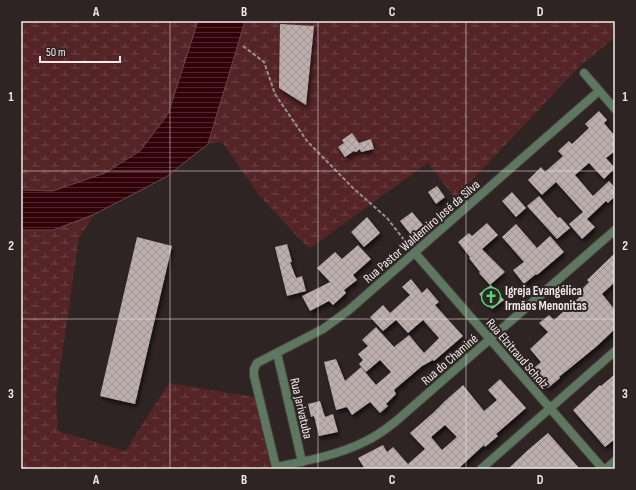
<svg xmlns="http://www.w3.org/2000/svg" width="636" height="490" viewBox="0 0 636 490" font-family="'Sofia Sans Condensed',sans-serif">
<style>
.wetland{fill:url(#wetland-marsh)}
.water{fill:url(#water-rules);stroke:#6b474c}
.building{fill:url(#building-cross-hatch);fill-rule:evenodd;filter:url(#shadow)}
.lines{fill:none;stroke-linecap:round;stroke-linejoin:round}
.minor-casing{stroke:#4a4040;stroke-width:10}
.tertiary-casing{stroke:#4a4040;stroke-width:10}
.path{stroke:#988f8f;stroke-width:2;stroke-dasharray:4 2;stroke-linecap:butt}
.minor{stroke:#5e7761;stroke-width:8}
.tertiary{stroke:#5e7761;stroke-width:8}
.grid{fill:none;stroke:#f1e9e9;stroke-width:1;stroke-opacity:0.55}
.labels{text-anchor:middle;stroke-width:4;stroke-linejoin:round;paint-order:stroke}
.street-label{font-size:13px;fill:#f1e9e9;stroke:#2f2424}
.poi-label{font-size:13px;font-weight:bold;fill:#f1e9e9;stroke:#2f2424;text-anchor:start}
.neatline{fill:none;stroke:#f1e9e9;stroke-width:1.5}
.grid-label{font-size:13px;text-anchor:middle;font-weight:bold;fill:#f1e9e9}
</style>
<defs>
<pattern id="wetland-marsh" width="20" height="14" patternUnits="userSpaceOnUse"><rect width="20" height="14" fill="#542427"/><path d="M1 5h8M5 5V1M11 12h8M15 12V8" fill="none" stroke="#6d4446"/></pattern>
<pattern id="water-rules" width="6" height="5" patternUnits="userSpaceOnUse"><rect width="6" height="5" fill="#310208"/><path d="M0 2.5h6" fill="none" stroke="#4f272c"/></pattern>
<pattern id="building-cross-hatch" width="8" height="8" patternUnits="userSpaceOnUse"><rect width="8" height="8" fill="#bdaeae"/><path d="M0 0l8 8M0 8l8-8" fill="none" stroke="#a09494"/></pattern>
<filter id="shadow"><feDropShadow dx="2" dy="3.5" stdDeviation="2" flood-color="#0009"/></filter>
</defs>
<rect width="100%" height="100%" fill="#2f2424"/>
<path class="wetland" d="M21,21H198L168,114L140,151L105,173L53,191L21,190Z
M245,21H615V37L579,67L455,198L428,163L309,249L259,195L222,142L208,144Z
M95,214L79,238L56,396L58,431L125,451L169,383L254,397L271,469H21V230H53Z"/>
<path class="water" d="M198,21H245L208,144L166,177L95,214L53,230H21V190L53,191L105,173L140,151L168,114Z"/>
<path class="building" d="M280,24L314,26L306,105L279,88Z
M599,111L607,120L604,123L615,136V151L606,158L615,168L604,179L589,163L575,175L593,196L609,181L615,188V196L608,203L606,201L587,219L595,227L582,239L569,224L583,212L556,182L542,195L528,180L541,167L545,172L563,156L558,151L569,141L572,144L589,128L585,124Z
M352,133L359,143L371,139L374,149L361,152L360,149L356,152L354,151L345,157L338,147L344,143L342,140Z
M437,186L445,197L436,204L428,192Z
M512,192L526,208L516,217L502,201Z
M539,196L558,218L560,217L570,228L557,239L527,206Z
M412,212L423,225L411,235L400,221Z
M367,217L380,233L364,247L351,232Z
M487,223L498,235L482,249L505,272L490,285L479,273L480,272L469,258L470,257L458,242L469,233L472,236Z
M516,224L537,248L550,236L564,252L537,275L536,274L524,284L513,270L524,262L502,237Z
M137,237L172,246L135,404L100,396Z
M287,244L292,262H290L296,278L302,276L306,291L287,296L275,247Z
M358,245L371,259L353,275L357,280L344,290L346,293L333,305L329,301L310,311L302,296L330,282L317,268L335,252L342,259Z
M615,253V282L602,294L615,310V329L597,346L559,377L560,378L548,388L542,382L545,379L534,368L541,362L530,349L548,332L539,323L549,315L554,320L584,293L581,290L589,282L587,280Z
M411,279L422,293L427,288L439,302L435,305L463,336L434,361L433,360L422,366L394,390L396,394L386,404L388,406L380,413L370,402L352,415L347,407L336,410L324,362L336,359L345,381L361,367L376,385L391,372L380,360L366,372L359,364L363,360L358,354L368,346L362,340L376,327L394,347L409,335L424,353L439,338L423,320L408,333L396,320L383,331L370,317L383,305L390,313L410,295L402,287Z
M491,285L504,300L492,309L479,294Z
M615,374V439L605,447L573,410L600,385L601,386Z
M500,379L526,408L496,434L498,436L485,447L484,445L458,469H365L358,458L383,445L387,452L393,447L408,464L425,449L410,433L433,413L445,401L463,385L484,411L497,400L488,390ZM445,425L457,437L442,450L431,437Z
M320,401L325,417L333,414L338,432L319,436L314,416L311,417L308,404Z
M548,433L580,469H508L528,450Z"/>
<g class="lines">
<defs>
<path id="minor" d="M584,73L615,109
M415,253L603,469
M277,353L302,462
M276,467L254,376V369L257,363L323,329L349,310L599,91
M481,469L615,351
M606,469L615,461"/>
<path id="tertiary" d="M277,469L276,467C306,461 339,455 366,441C377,436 386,429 395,422L615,230"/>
</defs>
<use href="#minor" class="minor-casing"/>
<use href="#tertiary" class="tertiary-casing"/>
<path class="path" d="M243,46L264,62L275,94L307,141L352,187L387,218L408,245"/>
<use href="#minor" class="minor"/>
<use href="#tertiary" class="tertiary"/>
</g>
<path class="grid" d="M170,21V469M318,21V469M466,21V469M21,171H615M21,319H615"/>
<defs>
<symbol id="church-ring" viewBox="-11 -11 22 22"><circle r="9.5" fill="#2f2424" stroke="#54d672" stroke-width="1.5"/><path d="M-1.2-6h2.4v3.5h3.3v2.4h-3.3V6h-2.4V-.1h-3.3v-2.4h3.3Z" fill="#54d672"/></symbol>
</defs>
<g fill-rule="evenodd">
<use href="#church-ring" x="480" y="286" width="22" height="22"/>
</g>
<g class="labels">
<g class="street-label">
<text transform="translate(421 231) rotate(-41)" y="5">Rua Pastor Waldemiro José da Silva</text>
<text transform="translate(518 353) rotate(49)" y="5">Rua Elzitraud Scholz</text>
<text transform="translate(449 359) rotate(-41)" y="5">Rua do Chaminé</text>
<text transform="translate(302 408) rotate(77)" y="5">Rua Jarivatuba</text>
</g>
<g class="poi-label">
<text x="505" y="295">Igreja Evangélica<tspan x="505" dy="15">Irmãos Menonitas</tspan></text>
</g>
</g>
<rect width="636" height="490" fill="none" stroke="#2f2424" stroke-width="44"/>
<path d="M40 56v6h80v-6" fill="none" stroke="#f1e9e9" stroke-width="2"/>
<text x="46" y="56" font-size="12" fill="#f1e9e9" stroke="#2f2424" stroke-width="3" paint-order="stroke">50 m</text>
<rect x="22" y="22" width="592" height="446" class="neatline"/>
<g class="grid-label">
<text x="96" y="16">A</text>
<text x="244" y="16">B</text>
<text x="392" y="16">C</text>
<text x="540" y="16">D</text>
<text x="11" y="101">1</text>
<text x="625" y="101">1</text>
<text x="11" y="250">2</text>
<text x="625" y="250">2</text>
<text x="11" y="398">3</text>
<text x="625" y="398">3</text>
<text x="96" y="484">A</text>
<text x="244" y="484">B</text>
<text x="392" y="484">C</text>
<text x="540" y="484">D</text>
</g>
</svg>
